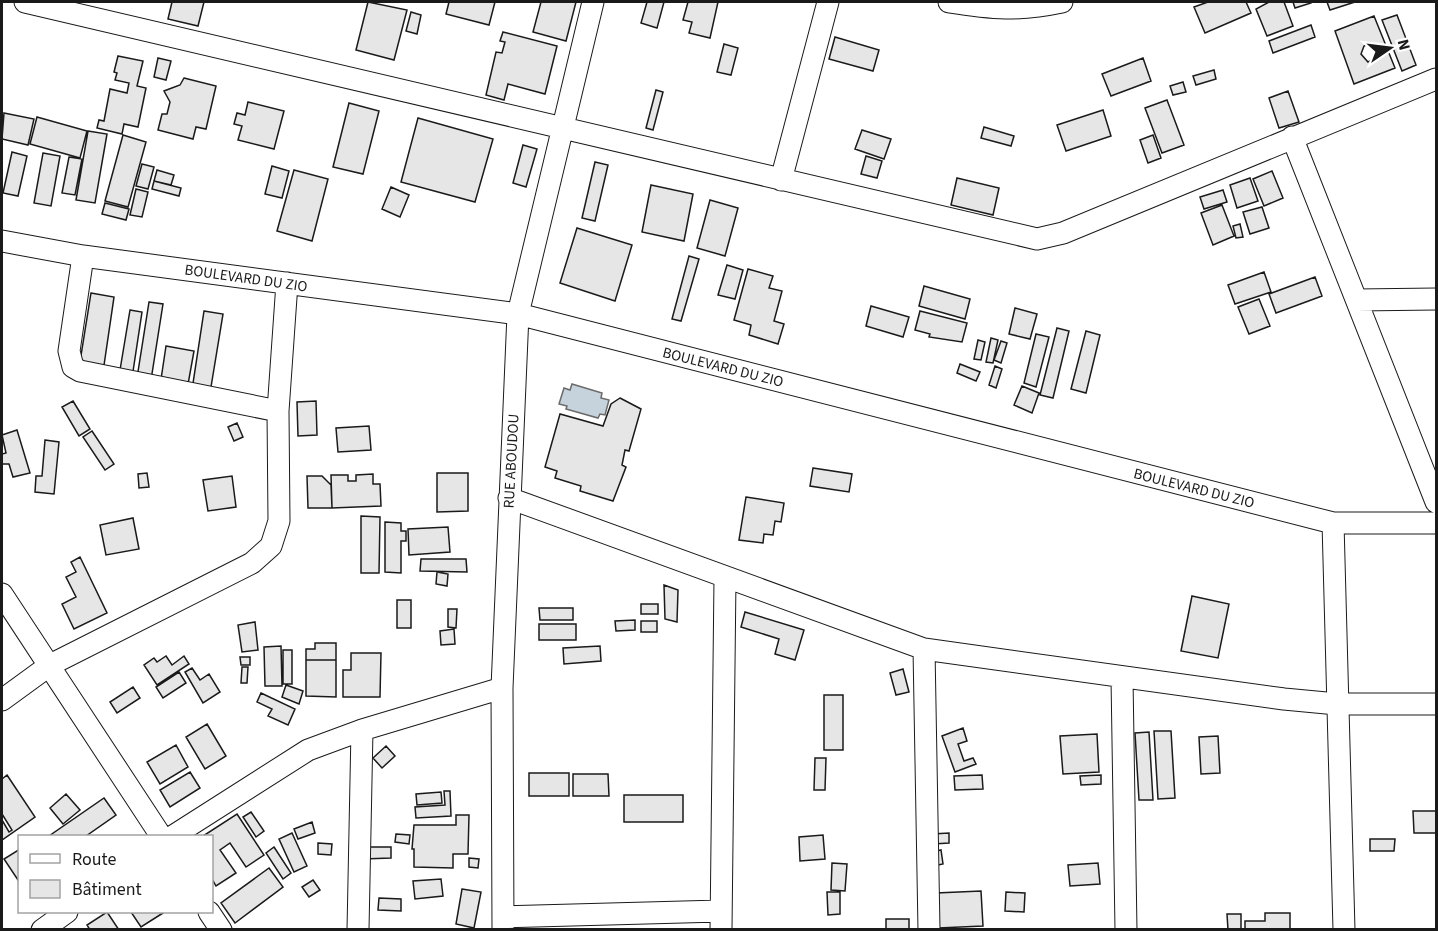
<svg xmlns="http://www.w3.org/2000/svg" width="1438" height="931" viewBox="0 0 1438 931" font-family="'Source Sans 3',sans-serif">
<style>
.water{fill:#c6d2dc;stroke:#6a6a6a;stroke-width:1.5}
.building{fill:#e6e6e6;stroke:#1a1a1a;stroke-width:1.5;fill-rule:evenodd}
.lines{fill:none;stroke-linecap:round;stroke-linejoin:round}
.minor-casing{stroke:#1a1a1a;stroke-width:23}
.minor{stroke:#fff;stroke-width:21}
.labels{text-anchor:middle;stroke-width:4.5;stroke-linejoin:round;paint-order:stroke}
.street-label{font-size:15px;fill:#1a1a1a;stroke:#fff}
</style>
<rect width="100%" height="100%" fill="#fff"/>
<path class="water" d="M572,384L602,393L601,398L609,400L605,415L600,414L598,418L566,409L567,406L559,404L564,388L570,390Z"/>
<path class="building" d="M172,2H204L198,26L168,19Z
M368,2L407,10L394,60L356,50Z
M449,2H495L489,25L446,14Z
M541,2H576L566,41L533,32Z
M647,2H664L657,28L641,23Z
M688,2H718L710,38L689,33L692,22L683,20Z
M1208,2H1246L1251,13L1205,33L1194,7Z
M1269,2H1284L1293,26L1267,36L1256,9Z
M1293,2H1311V3L1295,8Z
M1327,2H1355L1330,10Z
M411,12L421,15L417,34L406,31Z
M1397,15L1416,65L1402,71L1382,20Z
M1374,16L1395,68L1354,84L1335,31ZM1370,43L1375,50L1376,58L1368,62L1361,54L1364,46Z
M1311,25L1315,37L1273,53L1269,41Z
M503,32L557,46L545,94L508,84L504,100L486,95L496,52L502,53L505,42L500,41Z
M835,37L879,50L873,71L829,59Z
M724,44L738,48L731,75L717,72Z
M118,56L143,61L137,86L146,88L138,127L124,124L122,134L97,128L99,120L104,121L110,89L127,93L129,83L115,80L117,73L114,72Z
M158,58L171,61L166,80L154,77Z
M1143,58L1151,81L1111,96L1102,74Z
M1214,70L1216,79L1196,85L1193,76Z
M184,78L216,86L206,129L196,127L193,139L158,130L162,114H167L170,102L164,91L180,85Z
M1183,82L1186,92L1173,95L1170,86Z
M656,90L663,92L653,130L646,128Z
M1288,91L1299,122L1279,128L1269,98Z
M1167,100L1184,145L1162,153L1145,108Z
M248,102L284,111L274,149L238,140L242,126L234,124L237,113L245,115Z
M349,103L379,111L363,174L333,167Z
M1103,110L1111,136L1066,151L1057,125Z
M4,113L34,119L28,145L2,139Z
M37,117L87,131L80,158L30,144Z
M418,118L493,139L475,202L401,182Z
M984,127L1014,136L1011,146L981,138Z
M862,130L891,139L884,159L855,149Z
M88,131L107,134L95,203L76,200Z
M123,135L146,142L128,207L105,201Z
M1153,135L1161,158L1148,163L1140,140Z
M523,145L537,149L526,187L513,183Z
M12,152L27,156L18,196L3,193Z
M43,153L60,156L51,206L34,203Z
M866,156L882,161L877,178L861,174Z
M69,157L82,159L75,195L62,193Z
M595,162L608,165L595,221L582,218Z
M142,164L154,167L148,189L136,186Z
M272,166L289,171L282,198L265,194Z
M157,170L174,175L171,185L154,181Z
M294,170L328,179L312,241L277,231Z
M1272,171L1283,198L1264,206L1253,179Z
M957,178L999,188L993,215L951,205Z
M1250,178L1258,201L1237,208L1230,185Z
M154,181L181,188L179,196L152,189Z
M651,185L693,194L684,241L642,232Z
M391,187L409,195L400,217L382,209Z
M136,189L148,192L142,217L130,215Z
M1223,190L1227,202L1204,209L1200,197Z
M710,200L738,208L725,256L697,248Z
M105,203L129,209L126,220L102,214Z
M1222,205L1234,236L1213,245L1201,213Z
M1262,207L1269,228L1250,234L1243,212Z
M1240,224L1243,237L1236,238L1233,226Z
M577,228L632,245L615,301L560,283Z
M689,256L699,259L681,321L672,319Z
M727,265L743,270L735,299L718,295Z
M748,269L773,276L769,288L782,291L774,321L784,324L778,344L749,335L751,325L734,320Z
M1264,272L1271,292L1235,304L1228,285Z
M1315,277L1322,296L1276,313L1269,294Z
M924,286L970,299L965,319L919,306Z
M91,293L114,297L103,372L79,368Z
M1259,299L1270,326L1249,334L1238,307Z
M149,302L163,304L151,380L137,378Z
M871,306L909,317L903,337L866,326Z
M1015,308L1037,314L1030,339L1009,334Z
M130,310L142,312L132,378L119,376Z
M204,311L223,314L210,393L192,390Z
M920,311L967,323L962,342L929,337L930,334L915,330Z
M1057,328L1069,331L1053,398L1040,395Z
M1086,331L1100,335L1086,393L1071,389Z
M1036,334L1049,337L1036,387L1024,383Z
M991,338L998,340L993,363L986,362Z
M978,340L985,342L981,360L974,359Z
M1001,341L1007,343L1001,363L994,360Z
M166,346L194,351L187,390L160,386Z
M960,364L980,372L976,381L957,373Z
M995,366L1002,369L996,388L989,385Z
M1022,386L1039,393L1032,413L1014,405Z
M620,398L641,409L629,451L625,450L622,465L626,467L613,501L580,491L581,486L555,478L557,471L545,467L560,414L603,426L611,404Z
M73,401L90,429L79,436L62,407Z
M316,401L317,435L298,436L297,402Z
M237,423L243,437L234,441L228,427Z
M369,426L371,450L338,452L336,428Z
M17,430L30,473L13,477L9,464H2V454L6,453L2,435Z
M92,431L114,464L105,470L83,437Z
M45,440L59,442L54,494L35,492L36,476H42Z
M813,468L852,474L849,492L810,486Z
M147,473L149,487L139,488L138,474Z
M437,473H468V511L437,512Z
M373,474V484H380L381,506L332,508L331,475H348V481H356V475Z
M232,476L236,507L208,511L203,480Z
M307,476H322L331,485L332,508H308Z
M746,497L784,503L781,522L775,521L773,535L764,534L763,543L739,540Z
M361,516L380,517L379,573H361Z
M133,518L139,549L106,555L100,525Z
M385,522L401,523V531H406V541H401V573L385,572Z
M448,527L450,552L409,555L408,529Z
M80,557L107,613L74,629L62,604L76,597L66,577L76,572L71,562Z
M421,559H466L467,572L420,571Z
M437,572L448,574L447,586L436,584Z
M664,585L678,590L677,622L665,619Z
M1192,596L1229,604L1218,658L1181,651Z
M397,600H411V628H397Z
M641,604H658V614H641Z
M539,608H573V620H540Z
M448,609H457L456,628L448,627Z
M745,612L804,630L795,660L775,654L779,639L741,627Z
M635,620V630L616,631L615,621Z
M641,621H657V632H641Z
M255,622L258,650L242,652L238,625Z
M539,624H576V640H539Z
M454,629L455,644L441,645L440,631Z
M315,643H336V660H306V649H315Z
M281,646L282,686H265L264,647Z
M600,646L601,661L564,664L563,648Z
M283,650H292V684H283Z
M351,653H381L380,697H343V670H351Z
M166,656L172,665L184,656L189,664L157,685L144,665L154,658L157,662Z
M240,657H250V665H241Z
M306,660H336V697L306,696Z
M242,667H248L247,683H241Z
M192,668L200,680L209,674L220,692L203,703L185,672Z
M903,669L909,692L896,695L890,673Z
M179,672L186,683L163,698L156,687Z
M286,685L303,691L299,704L282,697Z
M133,687L140,698L117,713L110,702Z
M261,693L295,709L288,725L268,716L272,709L257,702Z
M824,695H843V750H824Z
M207,724L226,756L205,769L186,737Z
M963,728L967,741L958,744L964,761L973,758L976,764L955,772L942,736Z
M1154,731H1171L1175,798L1158,799Z
M1149,732L1153,800H1139L1135,733Z
M1097,734L1099,772L1063,774L1060,736Z
M1218,736L1220,773L1201,774L1199,737Z
M176,745L188,767L160,784L147,762Z
M386,746L395,756L382,768L373,758Z
M815,758H826L825,790H814Z
M190,772L200,788L170,807L160,790Z
M529,773H569V796H529Z
M573,774H608L609,796H573Z
M7,775L35,817L2,840V820L9,832L12,830L2,814V779Z
M982,775L983,789L955,790L954,776Z
M1101,775V784L1081,785L1080,776Z
M444,791H450L451,816L416,818L415,807L445,805Z
M441,792L442,803L417,805L416,794Z
M66,794L80,810L63,824L50,808Z
M624,795H683V822H624Z
M104,798L116,815L86,836H49Z
M1413,811H1436V833H1414Z
M251,812L264,831L256,837L243,817Z
M237,814L264,855L246,867L230,843L220,850L236,873L216,886L212,879V836H203Z
M456,815H469L468,854H453V868L414,867V849H412L414,825H456Z
M312,822L315,833L298,839L294,829Z
M292,833L307,866L294,872L279,839Z
M949,833V843L933,844L932,834Z
M396,834L410,835L409,844L395,842Z
M823,835L825,859L800,861L799,837Z
M1370,839H1395L1394,851H1370Z
M318,843L332,844L331,855L318,854Z
M274,847L291,873L283,879L266,853Z
M363,847H391V858L363,859Z
M20,849V883L4,859Z
M941,850L943,864L933,866L931,852Z
M469,858L479,859L478,868L469,867Z
M832,863L847,864L845,891L831,890Z
M1098,863L1100,884L1070,886L1068,865Z
M269,868L283,887L235,923L221,903Z
M441,879L443,896L415,899L413,881Z
M313,880L320,890L309,897L302,887Z
M462,889L481,892L474,928L456,924Z
M981,891L983,926L938,928L936,893Z
M827,892H840V914L828,915Z
M1006,892L1025,893L1024,912L1005,911Z
M379,898L401,899V911L378,910Z
M107,912L119,930H90L87,925Z
M131,912H162L163,913L141,927Z
M1265,913H1290V930H1245V921H1265Z
M1227,914H1241V930H1228Z
M886,919H909V930H886Z"/>
<g class="lines">
<defs>
<path id="minor" d="M25,2L1037,239L1063,233L1436,79
M949,2C992,9 1019,11 1062,2
M1292,137L1436,502
M781,180L828,2
M2,241L83,256L518,314L1333,523H1436
M83,256L69,351L73,367L80,371L278,411
M1357,300L1436,299
M509,498L924,649L1284,699L1337,704H1436
M1333,523L1344,930
M2,594L161,836
M924,649L929,930
M1122,678L1126,930
M2,700L50,665L252,563L271,546L279,521L278,411L287,283
M173,836L308,750L362,730L502,688
M209,912L221,930
M503,917L720,911
M42,930L67,912
M358,930L362,730
M503,930L502,688L518,314L593,2
M721,930L725,578"/>
</defs>
<use href="#minor" class="minor-casing"/>
<use href="#minor" class="minor"/>
</g>
<g class="labels">
<g class="street-label">
<text transform="translate(246 278) rotate(8)" y="5">BOULEVARD DU ZIO</text>
<text transform="translate(723 367) rotate(14)" y="5">BOULEVARD DU ZIO</text>
<text transform="translate(511 461) rotate(-87)" y="5">RUE ABOUDOU</text>
<text transform="translate(1194 488) rotate(14)" y="5">BOULEVARD DU ZIO</text>
</g>
</g>
<rect width="1438" height="931" fill="none" stroke="#1a1a1a" stroke-width="6"/>
<rect x="18" y="835" width="195" height="78" fill="#ffffff" stroke="#a3a3a3" stroke-width="1.5"/>
<rect x="30" y="854" width="30" height="9" fill="#ffffff" stroke="#a3a3a3" stroke-width="1.5"/>
<text x="72" y="865" font-size="18" fill="#1a1a1a">Route</text>
<rect x="30" y="880" width="30" height="18" fill="#e6e6e6" stroke="#a3a3a3" stroke-width="1.5"/>
<text x="72" y="895" font-size="18" fill="#1a1a1a">Bâtiment</text>
<g transform="translate(1390 48) rotate(76)" stroke="#ffffff" stroke-width="4.5" paint-order="stroke">
<path d="M0-4.5L10 22L0 15L-10 22Z" fill="#1a1a1a"/>
<text y="-9" font-size="16" font-weight="bold" text-anchor="middle" fill="#1a1a1a">N</text>
</g>
</svg>
